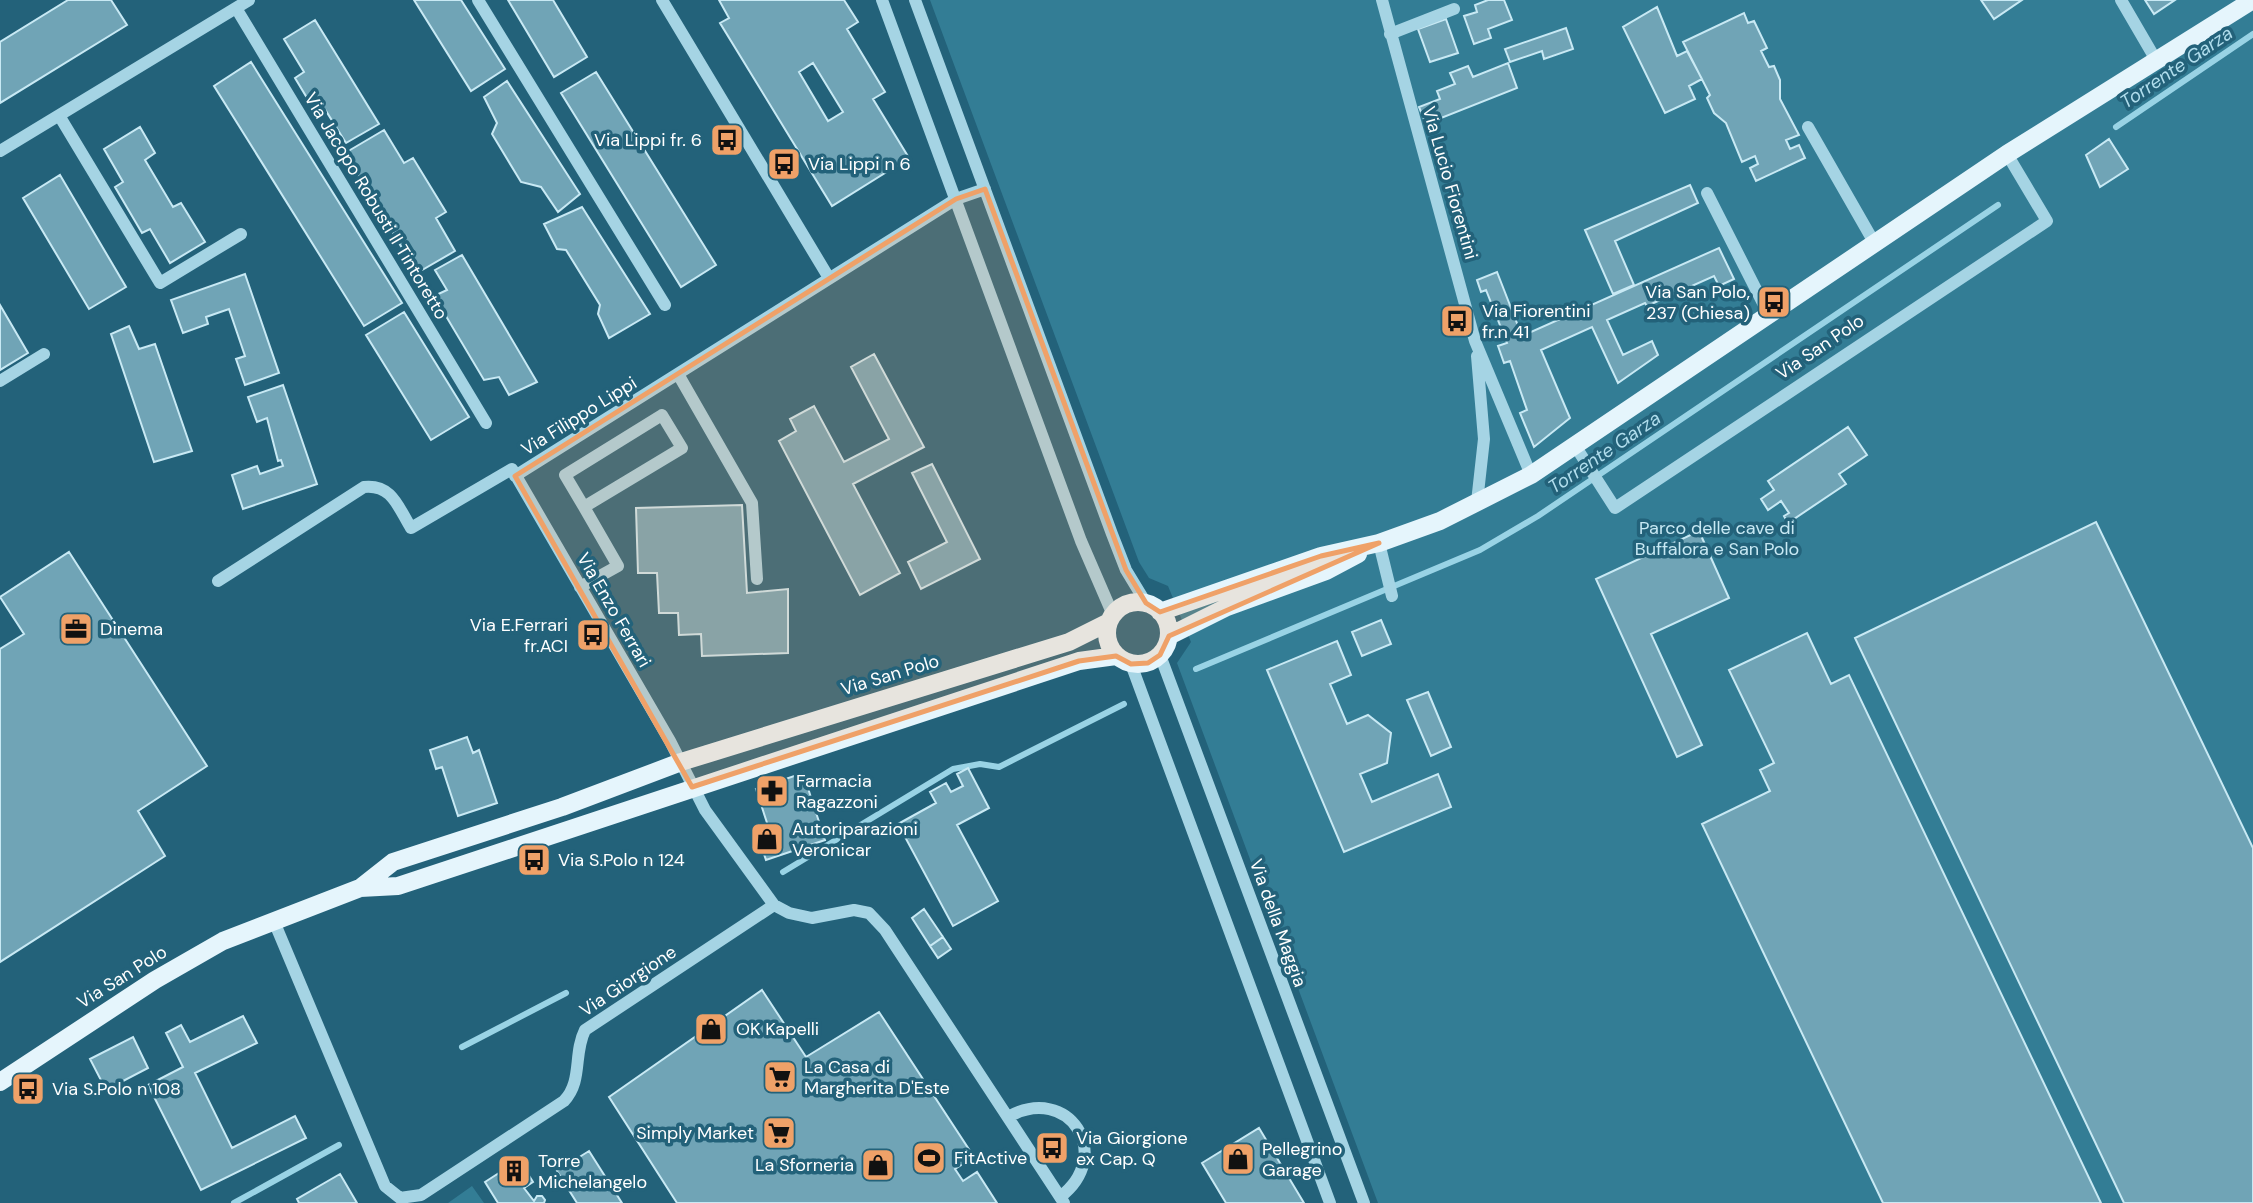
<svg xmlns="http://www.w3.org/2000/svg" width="2253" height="1203" viewBox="0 0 2253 1203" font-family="'DM Sans',sans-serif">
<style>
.green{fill:#337d95}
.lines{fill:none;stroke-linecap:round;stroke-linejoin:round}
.stream{stroke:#99d3e5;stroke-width:6}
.building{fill:#70a4b6;stroke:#c8e9f4;stroke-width:2;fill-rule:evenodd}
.minor{stroke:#a5d4e4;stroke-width:12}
.major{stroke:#e5f5fc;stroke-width:18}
.marked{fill:#efa168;fill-opacity:0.2;stroke:#efa168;stroke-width:5;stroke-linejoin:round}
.labels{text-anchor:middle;stroke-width:7;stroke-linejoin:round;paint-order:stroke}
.poi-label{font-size:18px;fill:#fff;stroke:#23627a;text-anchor:start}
.street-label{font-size:18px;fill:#fff;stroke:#23627a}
.park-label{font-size:18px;fill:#c8e9f4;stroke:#23627a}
.water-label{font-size:19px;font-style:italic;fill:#b0ddec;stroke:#23627a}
</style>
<rect width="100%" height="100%" fill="#23627a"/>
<path class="green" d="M930,0H2253V1203H1378L1177,663L1191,642L1168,586L1149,578L1139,562Z
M472,1186L484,1203H448Z"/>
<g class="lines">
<path class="stream" d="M2116,127L2253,34
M1196,669L1480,550L1538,516L1998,205
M783,872L953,769L980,764L999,767L1124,704
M462,1047L566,993
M234,1203L339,1145"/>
</g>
<path class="building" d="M68,0H111L127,25L0,103V42Z
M414,0H461L505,69L471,91Z
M508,0H553L587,57L554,77Z
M719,0H844L858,22L847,29L885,92L873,99L909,158L832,206L720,23L729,18ZM813,63L843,112L828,121L799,72Z
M1488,0H1504L1512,20L1488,29L1491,38L1474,44L1464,16L1477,12L1475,5Z
M1981,0H2022L1994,19Z
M2145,0H2175L2154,14Z
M1657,7L1677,56L1687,51L1702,79L1689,86L1695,99L1665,113L1623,27Z
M1744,13L1748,23L1754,21L1767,48L1761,51L1769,67L1774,66L1780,80V99L1799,135L1786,140L1790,149L1799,145L1805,158L1756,181L1750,168L1758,164L1755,156L1742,162L1726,123L1714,113L1707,98L1710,95L1683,42Z
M1446,19L1458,53L1430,62L1418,29Z
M315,20L379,124L346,143L326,111L318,116L295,78L304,72L284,39Z
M1566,28L1573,49L1544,59L1542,51L1510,62L1505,49Z
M251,62L402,303L364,326L214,86Z
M1508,63L1517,88L1426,124L1419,107L1440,99L1437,91L1455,84L1450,73L1468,66L1473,77Z
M596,72L716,265L681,287L561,93Z
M507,81L580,194L558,212L541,187L521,182L492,134L497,123L484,97Z
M140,127L155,153L145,160L173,207L181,203L205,242L170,263L150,229L142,233L115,187L123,182L104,149Z
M384,130L404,163L413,158L446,212L436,218L455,251L417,273L345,153Z
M2109,139L2128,169L2100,187L2086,155Z
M60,175L126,287L89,309L23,198Z
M1690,185L1698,203L1615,241L1634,285L1613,294L1585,230Z
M582,207L650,314L609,338L598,314L600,305L566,250L557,249L544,224Z
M1719,248L1734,279L1719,286L1714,276L1647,306L1645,303L1607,320L1623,355L1652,341L1658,355L1618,383L1592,327L1541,350L1570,418L1534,447L1520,413L1527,410L1510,361L1504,363L1498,346L1507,343L1486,290L1481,292L1477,280L1497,272L1522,336Z
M462,255L537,382L509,395L499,377L484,380L434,296L447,290L435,270Z
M245,274L279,373L245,385L236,359L245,356L229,309L206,317L208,324L183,333L171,300Z
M0,305L28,353L0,370Z
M404,312L469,417L431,440L366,335Z
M129,326L139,349L155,344L192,451L154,462L111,334Z
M874,354L924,447L853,484L900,573L860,595L779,441L796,431L790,419L814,406L844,462L889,439L851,367Z
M283,385L317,484L243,509L232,475L257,466L260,474L283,466L281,460L278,461L267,418L257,422L248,397Z
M1848,427L1867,455L1839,474L1846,484L1788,523L1784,516L1789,513L1781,501L1768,510L1761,499L1774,490L1768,481Z
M932,464L980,559L921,589L908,562L947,542L912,473Z
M742,505L747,593L788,589V653L702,656L701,634L679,635L678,613H659L657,573H638L636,508Z
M2096,522L2253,848V1203H2124L1855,638Z
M1699,531L1729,598L1651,634L1702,745L1677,757L1596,579Z
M69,552L207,766L138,811L165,856L0,962V649L24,634L0,597Z
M1381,620L1391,644L1362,656L1352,632Z
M1807,633L1831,684L1849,675L2101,1203H1883L1702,824L1770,791L1760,770L1774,763L1729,670Z
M1337,641L1351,675L1330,684L1347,724L1368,715L1391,733L1387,763L1360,774L1372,802L1438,774L1451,807L1344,852L1267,670Z
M1428,692L1451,747L1431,756L1407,700Z
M467,737L473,753L479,750L497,803L458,816L442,767L436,769L430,750Z
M968,768L989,808L957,825L998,901L953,926L898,824L936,803L930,792L946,783L951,792L963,786L957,774Z
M803,773L825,840L766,860L758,836L770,832L756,789Z
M924,909L943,937L930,946L912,918Z
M943,937L951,949L938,958L930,946Z
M762,990L806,1057L879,1012L974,1157L955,1169L963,1181L977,1172L997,1203H677L609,1097Z
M243,1016L257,1043L195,1073L232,1148L295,1116L306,1138L201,1190L148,1085L183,1067L166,1033L181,1025L190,1042Z
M133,1037L148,1068L106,1090L90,1059Z
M1259,1128L1304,1203H1226L1202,1163Z
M589,1151L622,1203H577L557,1171Z
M519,1160L533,1182L524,1188L534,1201L537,1196H542L545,1200L544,1203H498L485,1182Z
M340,1174L357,1203H299L297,1199Z"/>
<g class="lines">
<path class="minor" d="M478,0L665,305
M662,0L829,278
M882,0L1081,541L1113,615
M915,0L1112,534L1126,570L1146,603
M1382,0L1475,341L1531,475
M2121,0L2156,60
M236,8L486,423
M1390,34L1454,9
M60,117L160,283L241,234
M1808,127L1875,244
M0,151L249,0
M1707,193L1768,313
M1477,356L1484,439L1477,502
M678,374L752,503L757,579
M0,381L44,354
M1574,444L1615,508L2047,221L2007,154
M515,476L956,199L985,189
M1379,543L1392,596
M218,581L364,487C392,484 398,507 411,528L512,469L670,741L705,810L774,905L789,913L812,918L854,910L869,913L885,930L1064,1203
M580,587L618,566L584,507L682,448L662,415L565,475L584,507
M1160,655L1364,1203
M1131,664L1330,1203
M273,919L385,1186L400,1198L421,1195L564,1101C583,1081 573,1054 585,1030L774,905
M1008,1117C1069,1083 1115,1155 1060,1197"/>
<path class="major" d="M1107 633a31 31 0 1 1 62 0a31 31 0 1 1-62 0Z
M1160,612L1321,556L1379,543L1440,521L1531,475L2007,154L2253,0
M1169,636L1227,607L1326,571L1358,554
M360,888L393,862L562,807L681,762L1069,642L1109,622
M0,1082L155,980L223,941L360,888L398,886L1079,661L1116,656"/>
</g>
<path class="marked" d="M985,189L1126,570L1146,603L1160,612L1321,556L1379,543L1169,636L1160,655L1148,663L1131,664L1116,656L1079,661L692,787L515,476L956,199Z"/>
<defs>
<symbol id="bus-square" viewBox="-11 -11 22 22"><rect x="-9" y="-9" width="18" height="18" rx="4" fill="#efa168" stroke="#23627a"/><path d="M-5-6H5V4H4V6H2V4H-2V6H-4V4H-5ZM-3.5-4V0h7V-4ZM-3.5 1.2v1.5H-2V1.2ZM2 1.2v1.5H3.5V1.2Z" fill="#111"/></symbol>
<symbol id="office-square" viewBox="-11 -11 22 22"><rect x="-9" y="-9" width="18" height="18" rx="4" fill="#efa168" stroke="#23627a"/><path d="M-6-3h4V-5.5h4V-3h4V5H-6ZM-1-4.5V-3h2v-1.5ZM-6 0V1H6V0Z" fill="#111"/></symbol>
<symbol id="pharmacy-square" viewBox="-11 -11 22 22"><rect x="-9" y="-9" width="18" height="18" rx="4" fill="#efa168" stroke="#23627a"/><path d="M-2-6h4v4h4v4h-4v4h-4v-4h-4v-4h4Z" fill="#111"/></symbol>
<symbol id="shop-square" viewBox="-11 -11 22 22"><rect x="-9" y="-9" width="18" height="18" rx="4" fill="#efa168" stroke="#23627a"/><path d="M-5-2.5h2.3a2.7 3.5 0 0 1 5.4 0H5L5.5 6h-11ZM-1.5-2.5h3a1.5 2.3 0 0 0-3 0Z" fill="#111"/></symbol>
<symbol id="supermarket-square" viewBox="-11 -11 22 22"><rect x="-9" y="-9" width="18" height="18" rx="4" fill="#efa168" stroke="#23627a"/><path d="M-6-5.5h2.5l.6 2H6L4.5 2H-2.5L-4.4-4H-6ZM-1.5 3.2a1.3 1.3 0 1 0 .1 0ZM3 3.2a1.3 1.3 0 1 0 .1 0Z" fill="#111"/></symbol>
<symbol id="stadium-square" viewBox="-11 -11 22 22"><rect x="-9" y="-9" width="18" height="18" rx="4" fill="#efa168" stroke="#23627a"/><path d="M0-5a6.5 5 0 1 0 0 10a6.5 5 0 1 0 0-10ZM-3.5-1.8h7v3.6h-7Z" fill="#111"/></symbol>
<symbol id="building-square" viewBox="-11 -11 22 22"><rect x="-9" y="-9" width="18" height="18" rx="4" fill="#efa168" stroke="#23627a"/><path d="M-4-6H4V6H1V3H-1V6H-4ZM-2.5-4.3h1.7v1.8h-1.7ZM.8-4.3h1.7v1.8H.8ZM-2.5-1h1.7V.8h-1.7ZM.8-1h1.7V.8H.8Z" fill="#111"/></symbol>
</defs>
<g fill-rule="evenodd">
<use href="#bus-square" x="708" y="121" width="38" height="38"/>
<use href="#bus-square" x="765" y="145" width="38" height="38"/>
<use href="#bus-square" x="1755" y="283" width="38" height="38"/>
<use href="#bus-square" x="1438" y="302" width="38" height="38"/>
<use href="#office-square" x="57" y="610" width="38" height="38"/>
<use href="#bus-square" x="574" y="616" width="38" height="38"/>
<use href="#pharmacy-square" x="753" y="772" width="38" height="38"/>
<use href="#shop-square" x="748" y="820" width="38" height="38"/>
<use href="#bus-square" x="515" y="841" width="38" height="38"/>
<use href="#shop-square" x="692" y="1010" width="38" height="38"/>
<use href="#supermarket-square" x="761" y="1058" width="38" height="38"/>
<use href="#bus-square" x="9" y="1070" width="38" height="38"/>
<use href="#supermarket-square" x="760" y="1114" width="38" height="38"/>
<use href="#bus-square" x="1033" y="1129" width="38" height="38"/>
<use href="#stadium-square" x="910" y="1139" width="38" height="38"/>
<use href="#shop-square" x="1219" y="1140" width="38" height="38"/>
<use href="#shop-square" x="859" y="1146" width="38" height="38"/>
<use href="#building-square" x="495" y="1152" width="38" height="38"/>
</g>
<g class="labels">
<g class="poi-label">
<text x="702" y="146" text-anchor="end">Via Lippi fr. 6</text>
<text x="808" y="170">Via Lippi n 6</text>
<text x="1750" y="298" text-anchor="end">Via San Polo,<tspan x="1750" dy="21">237 (Chiesa)</tspan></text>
<text x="1482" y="317">Via Fiorentini<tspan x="1482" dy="21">fr.n 41</tspan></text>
<text x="568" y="631" text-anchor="end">Via E.Ferrari<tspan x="568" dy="21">fr.ACI</tspan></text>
<text x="100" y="635">Dinema</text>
<text x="796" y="787">Farmacia<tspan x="796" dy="21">Ragazzoni</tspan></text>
<text x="792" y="835">Autoriparazioni<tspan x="792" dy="21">Veronicar</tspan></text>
<text x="558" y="866">Via S.Polo n 124</text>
<text x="736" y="1035">OK Kapelli</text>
<text x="804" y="1073">La Casa di<tspan x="804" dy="21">Margherita D'Este</tspan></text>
<text x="52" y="1095">Via S.Polo n 108</text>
<text x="754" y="1139" text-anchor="end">Simply Market</text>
<text x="1076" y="1144">Via Giorgione<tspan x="1076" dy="21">ex Cap. Q</tspan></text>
<text x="1262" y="1155">Pellegrino<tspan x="1262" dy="21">Garage</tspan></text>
<text x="954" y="1164">FitActive</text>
<text x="538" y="1167">Torre<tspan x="538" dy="21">Michelangelo</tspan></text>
<text x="854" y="1171" text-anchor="end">La Sforneria</text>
</g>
<g class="street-label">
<text transform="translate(1450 183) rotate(74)" y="6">Via Lucio Fiorentini</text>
<text transform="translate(376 206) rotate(59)" y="6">Via Jacopo Robusti Il Tintoretto</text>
<text transform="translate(1820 347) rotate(-34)" y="6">Via San Polo</text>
<text transform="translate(579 416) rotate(-32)" y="6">Via Filippo Lippi</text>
<text transform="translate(614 610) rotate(60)" y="6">Via Enzo Ferrari</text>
<text transform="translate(890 675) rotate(-17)" y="6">Via San Polo</text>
<text transform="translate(1278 923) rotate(70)" y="6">Via della Maggia</text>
<text transform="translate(122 977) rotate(-32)" y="6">Via San Polo</text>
<text transform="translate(628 981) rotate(-34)" y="6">Via Giorgione</text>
</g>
<g class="park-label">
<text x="1717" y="534">Parco delle cave di<tspan x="1717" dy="21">Buffalora e San Polo</tspan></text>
</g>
<g class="water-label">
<text transform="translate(2176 67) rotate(-34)" y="7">Torrente Garza</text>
<text transform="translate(1604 452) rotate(-34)" y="7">Torrente Garza</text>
</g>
</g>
</svg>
